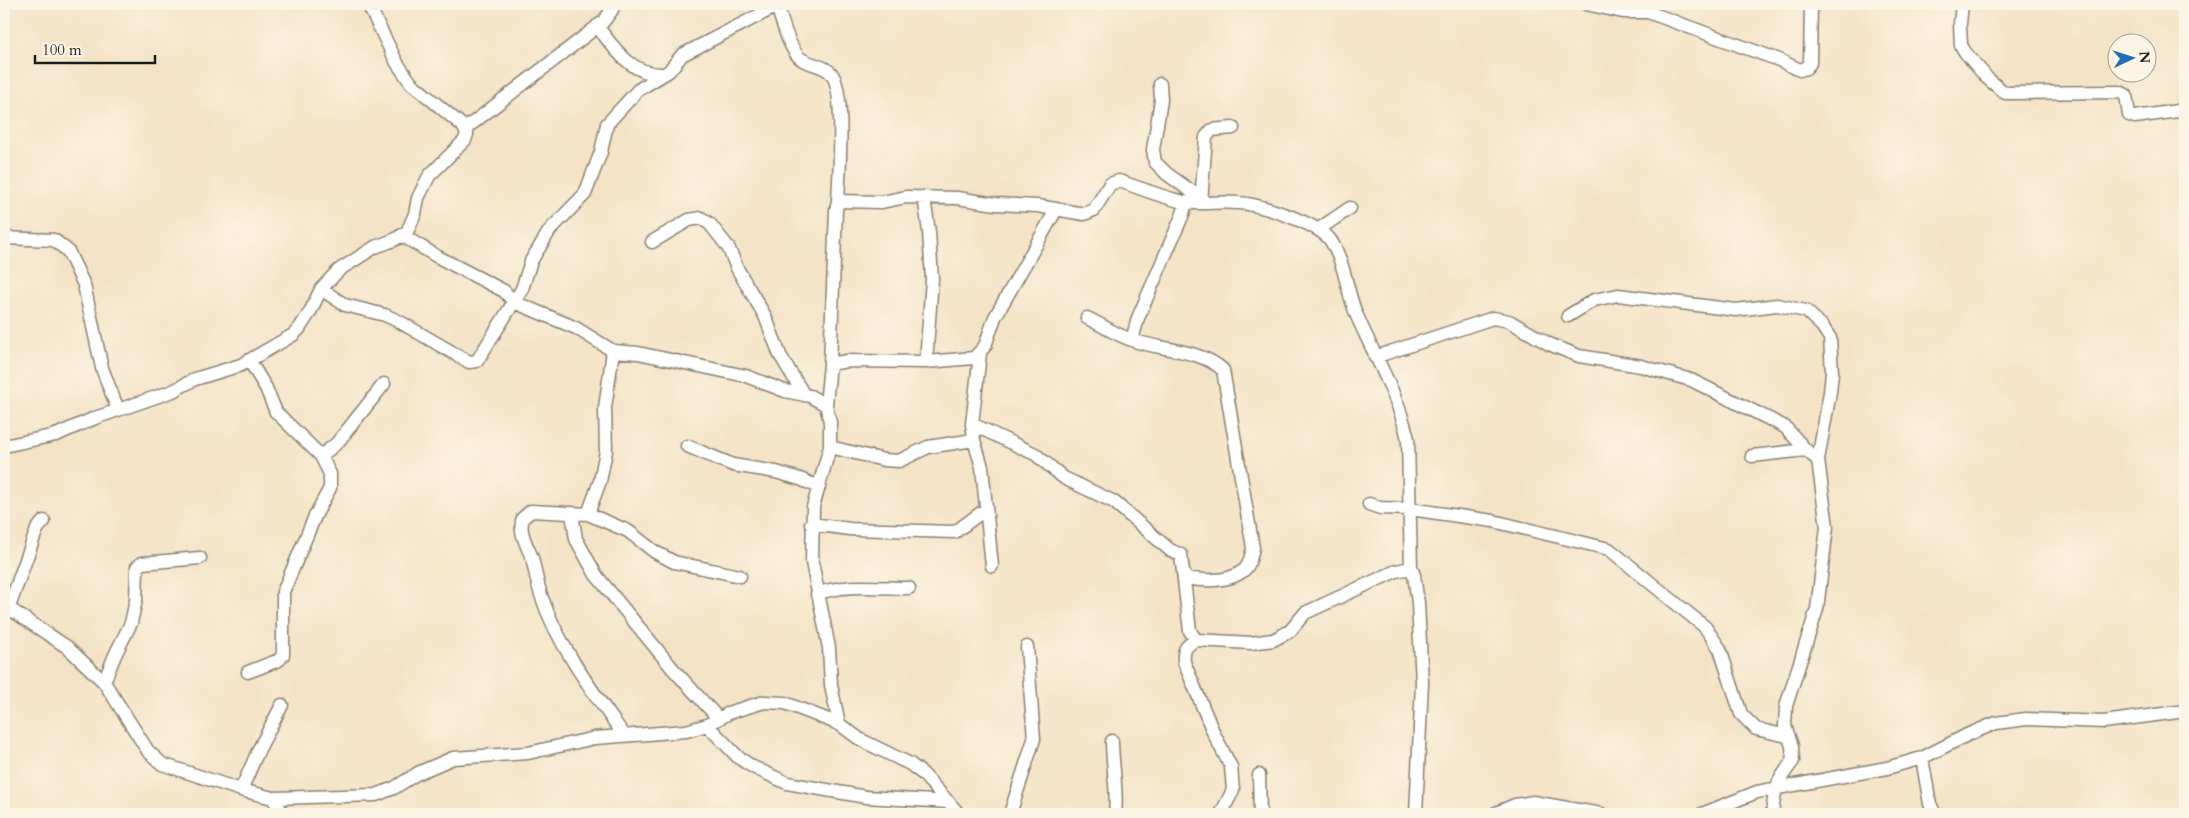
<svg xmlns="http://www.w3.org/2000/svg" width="2189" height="818" viewBox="0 0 2189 818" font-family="Cardo,serif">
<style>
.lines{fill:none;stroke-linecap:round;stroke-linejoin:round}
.minor-casing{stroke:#888071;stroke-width:15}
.minor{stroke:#fff;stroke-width:12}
</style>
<rect width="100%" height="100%" fill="#fcf5e5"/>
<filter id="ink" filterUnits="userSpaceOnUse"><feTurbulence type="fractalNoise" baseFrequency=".02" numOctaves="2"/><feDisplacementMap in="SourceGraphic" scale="10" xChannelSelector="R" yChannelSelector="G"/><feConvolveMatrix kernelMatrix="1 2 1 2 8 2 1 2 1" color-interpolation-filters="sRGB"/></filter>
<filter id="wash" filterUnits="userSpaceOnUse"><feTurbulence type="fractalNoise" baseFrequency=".0096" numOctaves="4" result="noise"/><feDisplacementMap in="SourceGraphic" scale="20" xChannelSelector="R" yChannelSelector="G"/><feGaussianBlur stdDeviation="1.12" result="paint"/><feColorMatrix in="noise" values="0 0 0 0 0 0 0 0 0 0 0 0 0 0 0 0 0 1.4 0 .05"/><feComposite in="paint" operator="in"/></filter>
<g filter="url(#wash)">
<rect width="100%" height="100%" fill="#f4e3c6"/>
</g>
<g filter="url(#ink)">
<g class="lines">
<defs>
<path id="minor" d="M773,4L777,6C782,20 790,54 803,60C812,65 823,65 831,73C846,90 839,176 838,201L836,210L830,364L826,405
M1586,4L1623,12H1648L1779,60L1800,70L1806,68L1810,63L1811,4
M1962,4L1960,24L1961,45L1965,52L1987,78L2005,93L2120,92L2126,95L2129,115L2135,117L2185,110
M597,26C615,49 632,76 664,74
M1160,84L1161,100L1153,150L1155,162L1167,174L1201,198
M465,129L603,22L612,10L613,4
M924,197L929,232L932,279L926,362
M838,201L882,202L906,197L957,198L996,204L1038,206L1084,214L1094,210L1110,184L1119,181C1140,188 1162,197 1184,202C1201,205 1220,201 1238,203C1259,204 1319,223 1331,241C1345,263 1347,293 1357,316C1375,357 1398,395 1408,439L1411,568L1414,575L1418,603L1422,683L1416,814
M1201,202L1206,137L1212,130L1233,128
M1319,229L1350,208
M403,236L438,257L504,291L514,302L576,328L613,351L638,353L746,376L785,391L810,396L826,405L830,422V447L813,507L812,562L829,648L831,685L839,724L861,740L910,764L923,774L959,814
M4,238L54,240L68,251L84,285L102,368L118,410
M652,242L689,220L701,218L710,224L728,247L738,270L765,316L780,355L804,395
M321,289L345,305L385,315L400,322L469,362L477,361L522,289L531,261L550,230L585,194L601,152L607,124L638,90L669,71L682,55L777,6L787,4
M1568,316L1594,300L1618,295L1736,310L1777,305L1806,311L1822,326L1830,338L1832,373L1830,392L1818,460L1827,527L1817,609L1786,706L1785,726L1792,746L1793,761C1776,783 1775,787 1772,814
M1087,318C1102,325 1116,335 1132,340C1159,350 1201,349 1223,370L1253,548C1251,555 1250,565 1244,570C1229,583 1203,581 1185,578
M1132,340L1138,318L1183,214L1186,202
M980,354L972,424L974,440L982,467L992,566
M1375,357L1493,318L1509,321L1549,344L1579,356L1641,366L1691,380L1785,427L1806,450L1818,460
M830,364L847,361L926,362L974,358L985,346L995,317L1056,210
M972,424L1035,454L1064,478L1114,502L1170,550L1181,555L1190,631L1196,640L1251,643L1273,640L1290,631L1305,613L1396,571L1411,568
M4,446L56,435L95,418L173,391L195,379L241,365L293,335L299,329L310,312L321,289L339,270L375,247L394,240L407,232L415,214L418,198L429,176L465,140L467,134L463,126L411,83L397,63L368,4
M687,446L733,465L776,472L800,479L819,487
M830,447L884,460L899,461L928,447L974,440
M321,456L337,443L384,384
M1752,456L1806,450
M1369,504L1380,508L1410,509L1493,521L1609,549L1705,627L1720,649L1741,714L1756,729L1787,736
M572,513L576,539L596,575L673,669L718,718
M588,514L600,481L606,451L605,408L613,351
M811,524L850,529L955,532L986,509
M817,594C844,583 880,588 909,588
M4,605L67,647L104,682L148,751L162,764L241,790L273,798L376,795L394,788L418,773L453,758L528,753L595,738L686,731L707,725L731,712L764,702L785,703L839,724
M9,607L37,529L44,521
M1196,640C1185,646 1183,650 1184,662L1214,734L1231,767L1233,790L1221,814
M248,672L279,660L283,655V592L315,516L330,488V474L321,456L276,412L266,388L249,360
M104,682L115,655L131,623L136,600L137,567L142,563L200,558
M707,725L739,758L753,767L787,783L866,797L949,802
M624,735C593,692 558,646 541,595C537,583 535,570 532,558C527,545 518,531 523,518L531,511L588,514L628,531L655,552L674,562L740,576
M1112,741C1112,764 1118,792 1115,814
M1922,758L1930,804L1935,814
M1259,775L1260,814
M241,790L259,749L282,705
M273,798L283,814
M1010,814L1034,739L1027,647
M1494,814L1515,805L1533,802L1601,814
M1702,814L1757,792L1887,768L1922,758L1967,735L1996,723L2026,719L2104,722L2185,711"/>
</defs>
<use href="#minor" class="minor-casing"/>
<use href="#minor" class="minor"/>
</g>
</g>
<rect width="2189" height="818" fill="none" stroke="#fcf5e5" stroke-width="20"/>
<g transform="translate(2132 58) rotate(86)"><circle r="24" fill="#fcf5e5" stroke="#a29e95"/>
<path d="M0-4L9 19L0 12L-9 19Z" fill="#1f6fb2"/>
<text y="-8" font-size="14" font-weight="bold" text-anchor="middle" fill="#1c1c1c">N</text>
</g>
<path d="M35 55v8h120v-8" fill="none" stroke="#1c1c1c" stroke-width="2.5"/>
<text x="42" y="55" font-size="15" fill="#1c1c1c" stroke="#fcf5e5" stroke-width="4" paint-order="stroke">100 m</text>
</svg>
